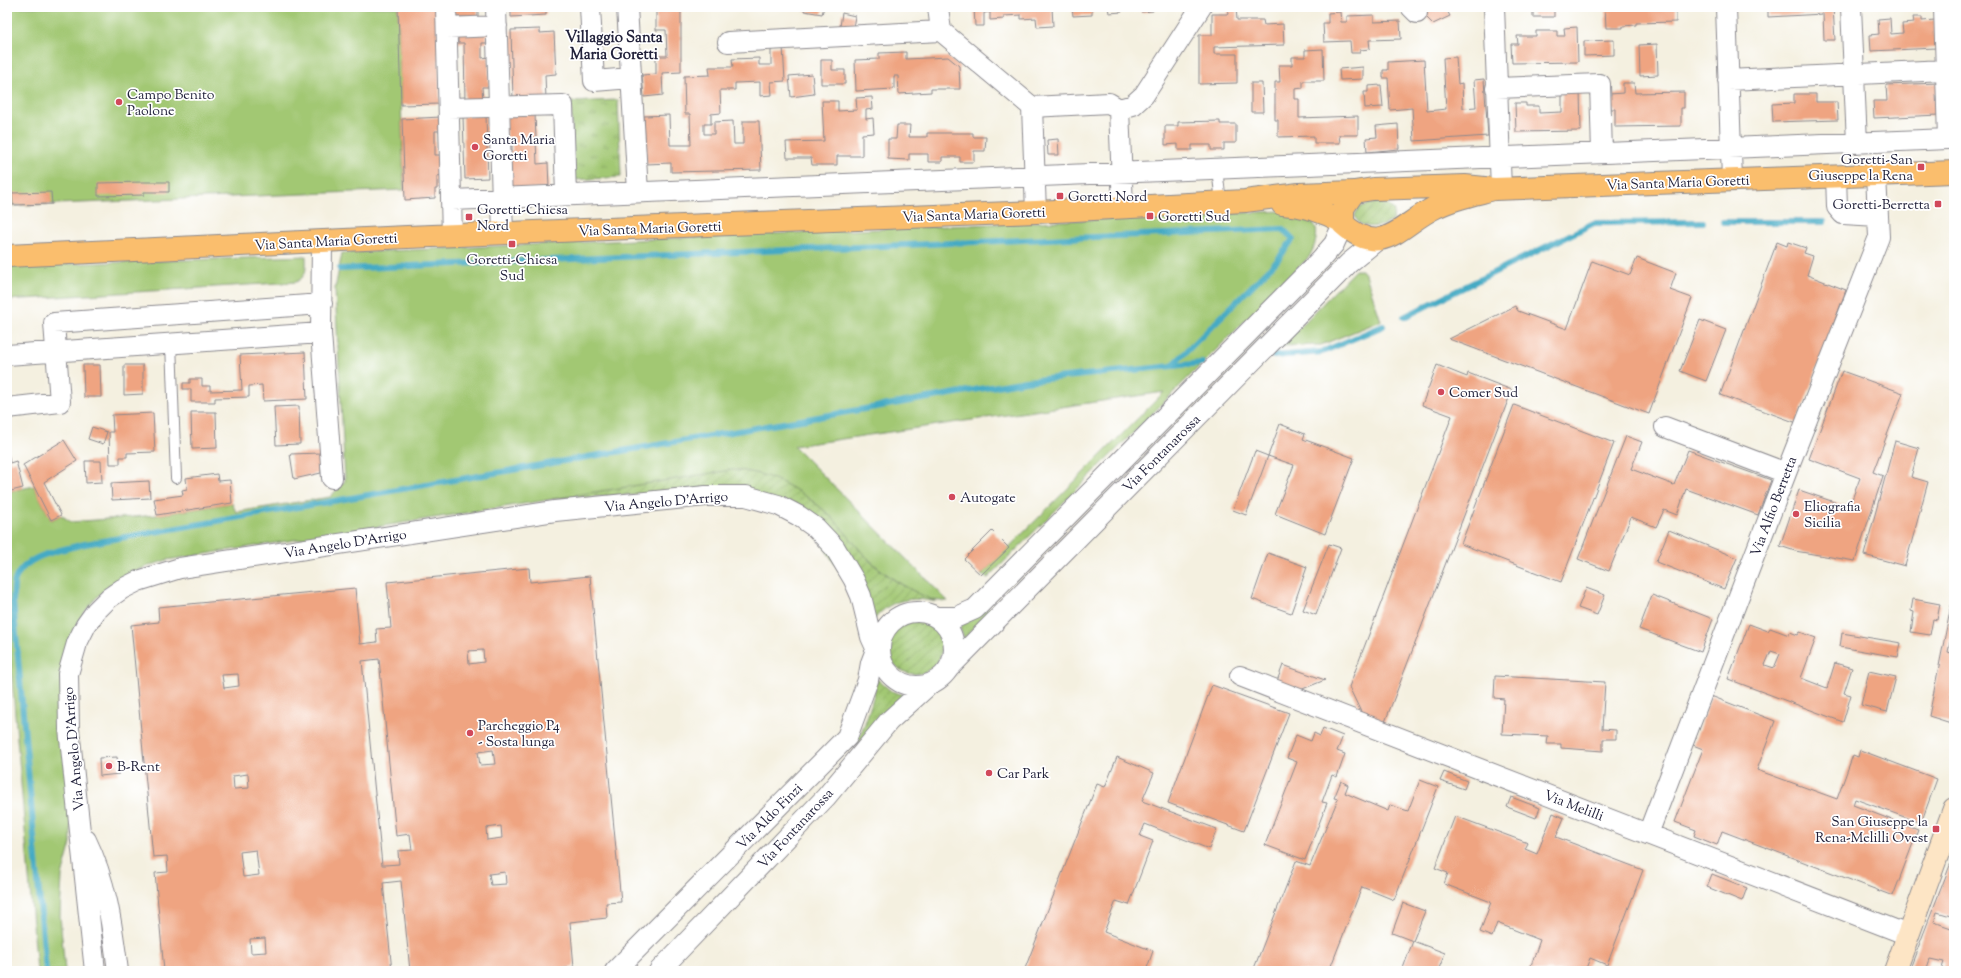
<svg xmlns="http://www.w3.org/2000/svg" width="1961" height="978" viewBox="0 0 1961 978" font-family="'Sorts Mill Goudy',serif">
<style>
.grass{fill:#a2c873;stroke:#627557}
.park{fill:url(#park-tufts);stroke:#627557}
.garden{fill:url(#garden-furrows);stroke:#627557}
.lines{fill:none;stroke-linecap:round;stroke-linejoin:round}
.stream{stroke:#45aac4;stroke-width:6}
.building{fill:#efa481;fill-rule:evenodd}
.service-casing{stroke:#8b898e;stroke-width:12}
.minor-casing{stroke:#8b898e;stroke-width:22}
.secondary-casing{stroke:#8b898e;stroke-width:24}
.primary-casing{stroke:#8b898e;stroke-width:24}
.service{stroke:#fff;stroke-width:10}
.minor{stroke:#fff;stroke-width:20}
.secondary{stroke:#fde5c5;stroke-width:22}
.primary{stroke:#fabe6d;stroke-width:22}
.poi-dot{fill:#d1495b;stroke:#fff;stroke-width:1.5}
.labels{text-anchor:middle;stroke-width:3.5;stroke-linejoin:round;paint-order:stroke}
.poi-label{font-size:14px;fill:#22223b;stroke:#fff;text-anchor:start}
.street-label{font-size:14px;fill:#22223b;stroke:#fff}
.neighbourhood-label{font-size:15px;font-weight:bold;fill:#22223b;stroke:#fff}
</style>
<defs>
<pattern id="park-tufts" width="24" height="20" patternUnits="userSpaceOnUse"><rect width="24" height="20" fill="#a2c873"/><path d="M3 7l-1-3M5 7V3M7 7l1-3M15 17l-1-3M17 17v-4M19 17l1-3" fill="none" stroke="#84a260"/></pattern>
<pattern id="garden-furrows" width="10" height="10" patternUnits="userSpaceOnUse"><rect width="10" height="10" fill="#a2c873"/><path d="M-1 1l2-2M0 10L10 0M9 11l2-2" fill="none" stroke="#84a260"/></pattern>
</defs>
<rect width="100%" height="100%" fill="#fff"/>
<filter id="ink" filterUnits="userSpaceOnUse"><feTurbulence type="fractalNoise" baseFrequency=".025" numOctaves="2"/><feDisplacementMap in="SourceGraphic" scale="8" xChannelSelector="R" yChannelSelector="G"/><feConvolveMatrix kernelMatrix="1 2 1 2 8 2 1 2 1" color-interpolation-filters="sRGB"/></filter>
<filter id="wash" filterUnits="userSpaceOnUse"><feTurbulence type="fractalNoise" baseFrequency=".012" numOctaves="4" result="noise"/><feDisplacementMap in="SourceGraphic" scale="16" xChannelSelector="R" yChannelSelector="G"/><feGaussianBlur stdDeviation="0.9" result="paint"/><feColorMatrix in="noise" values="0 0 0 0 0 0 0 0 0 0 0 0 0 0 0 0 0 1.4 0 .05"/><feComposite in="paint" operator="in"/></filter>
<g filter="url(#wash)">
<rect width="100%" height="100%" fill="#f4f0e0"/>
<path class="grass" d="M7,7H398L404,190L7,206Z
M1284,211C1291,213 1302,213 1308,218C1322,227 1316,245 1309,257L988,578L981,575L1164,392L794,446L948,601C933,602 924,597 911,590C891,579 874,565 858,549C847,537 839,523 826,512C800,490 772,477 739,470L167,560C113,577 97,588 69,638L71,843L62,876L60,916L65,971H37L7,621V492L34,486L51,520L61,515L71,522L157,515L232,503L236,512L330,497L345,481L335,289L342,253Z
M306,256C306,267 308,276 296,282L7,300V266Z
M1355,270H1362L1366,275L1381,321L1321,345L1282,346Z"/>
<path class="park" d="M618,100L621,177L574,180L571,102Z"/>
<path class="garden" d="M1377,202L1388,205L1394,210L1393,221C1383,227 1358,232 1355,215L1359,207Z
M731,470C770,470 811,495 837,523C849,536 859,550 871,562C890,580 913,591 936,602C911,596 889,599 873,621L797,507L628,495L552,499Z
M990,608L993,610L964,639L959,626Z
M888 647a27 27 0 1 1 54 0a27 27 0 1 1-54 0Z
M877,679L891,691L907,696L853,748C865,728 873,702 877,679Z"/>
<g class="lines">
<path class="stream" d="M1723,222H1824
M340,269L1283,229L1293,239L1276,262L1172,366
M1404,317L1594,223L1703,222
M1274,356L1322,352L1383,326
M46,971L13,601C14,595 13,586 15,580C24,554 63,550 85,544L1026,381L1202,363"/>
</g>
<g id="blocks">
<path class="building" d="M398,7H437L440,104L401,105Z
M452,7H478V17H452Z
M511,7H546V15L511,17Z
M656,7H681V72L662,73L663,95L644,97L642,75L656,74V56H667L666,30H656Z
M805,7H824L822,14L804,11Z
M974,7H1052L1053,26L1037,27L1036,18L1021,19V15L1004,16V19L990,20V12L984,13V26H975Z
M1072,7H1092V15L1073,16Z
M1108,7H1128V8L1121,9L1122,12L1109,13Z
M1140,7H1153V11L1141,12Z
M1227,7H1236L1237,20H1263L1264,25L1283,24L1284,45L1214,47V54H1237V83L1199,84V35H1212V14H1228Z
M1416,7H1445L1450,16L1433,24Z
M1533,7H1554V17H1533Z
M1605,7H1623V9L1676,7V22L1636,23V25L1623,26V28H1606Z
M1768,7H1833L1835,40H1824L1823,14L1768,17Z
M1340,12L1341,22H1347V16L1374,15V22L1400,21L1401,39L1369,40L1370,49L1360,50V53H1351L1350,41L1324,42L1323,23H1328V13Z
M842,13L855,16L852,34L839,33Z
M1913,17H1922V21L1935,20L1936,48L1871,51L1870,35L1879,34L1878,19L1890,18L1891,34L1903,33L1902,24L1914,23Z
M1577,27L1578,62L1512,63L1511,44H1518L1517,36H1536V31H1557V36H1565L1564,28Z
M540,29V33L554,32L556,74L545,75L546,99L513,100L511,30Z
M458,32H487V43H482V58L489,57V87H482L483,102H465L464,43H458Z
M1614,40V55L1584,56V41Z
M1657,44L1658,75L1640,76L1639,45Z
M783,46L785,81L771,82L772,95L760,96V82L735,83V90H720L721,113L711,114V124H704V134H714V122L733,121L734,144H743V121H759L761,170L671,172V163L646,164L644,116L669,115L670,145H691L690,114H685L684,76L710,75L709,67H733L732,59L759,58V65H771V47Z
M1323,49L1324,81H1303V88L1295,89V99H1299V118L1358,116V135H1339L1340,143H1314V136L1278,137V120H1275V82H1280L1279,65H1292V57H1305V50Z
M906,52V59L948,57L959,66L960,89H931V92L899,94L898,76H894V89L856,91L855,60L879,59V53Z
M1456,57L1458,84L1462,83L1463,108L1476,107L1474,80L1484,79L1488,136L1414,141L1412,108L1390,110L1388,78H1383V70H1388V62L1424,60L1427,111L1446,109L1443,58Z
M821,60H832V70H845V84H821Z
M1363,67V79L1340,80L1339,69Z
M812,74L814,94L791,97L789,76Z
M1251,83H1262L1263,112H1251Z
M1623,83H1634L1635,93L1684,92V108H1681V126L1615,127V109H1611L1610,94L1623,93Z
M1938,83L1939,115L1874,118L1873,101H1887L1886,85Z
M1381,85L1383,107L1365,108L1364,92H1368V86Z
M1580,91L1581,131L1516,132L1515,103H1526V106H1539V113L1562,112V92Z
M1794,94H1816V102H1837L1838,120L1773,122L1772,104L1794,103Z
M872,97L873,109L866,110V119L873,118L874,133L862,134V156H837V165H812L811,158H787L786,142L824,141L822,101H838V111L857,110L856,98Z
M506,113L535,114L537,164L548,163L549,188L509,190L508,151H512V139H507Z
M486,115L488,178L465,179L463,116Z
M441,117L442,131H435V155H443L444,175L437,176V189H435V198L405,200L402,119Z
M1220,121V124H1236V143H1224V150H1211V145H1192V150H1178V144L1165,145V126H1178V122Z
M1398,124L1399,149L1367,152L1366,138L1377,137L1376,126Z
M897,125H910L909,137H927V133H973V137H986L985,151H974V162H960V157H942V162H928V154H909V160L888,159V139H896Z
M1058,139L1059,155H1048L1047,140Z
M143,182H169V192H144V195L98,196V183Z
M51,192L52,204L13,205L12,193Z
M1777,242L1787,246L1788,242L1806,248L1804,253L1813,256L1807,275L1846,290L1797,423L1720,395Z
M1637,258L1676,273L1670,290L1692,298L1649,414L1449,339L1515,306L1518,311L1567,329L1592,261L1630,275Z
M1700,320L1726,330L1706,381L1680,371Z
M305,352L307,399L263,401L262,385L249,386V397L215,398V402H191V389H183V383H190V379H202V386H210V391L242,390L240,355Z
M83,365H100L101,397H84Z
M124,365H143V394L124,395Z
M1437,365L1467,377L1468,373L1512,390L1385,722L1361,712L1349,687L1452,416L1422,405Z
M1842,371L1903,393L1873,472L1883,476L1855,561L1795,551L1780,546L1799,490L1849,507L1860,478L1809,459Z
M1514,405L1614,443L1561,582L1461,544Z
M299,406L300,444L276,445L274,407Z
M191,412H216L217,448L192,449Z
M153,413L155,452L127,453V457H120V464H110L109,432H113L112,415Z
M1280,424L1305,434L1303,439L1354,458L1325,534L1275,514L1294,465L1268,456Z
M92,427L107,432L103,444L88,439Z
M1626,436L1642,442L1631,469L1674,485L1688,450L1771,480L1758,515L1686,489L1677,515L1664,510L1656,527L1631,517L1609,571L1578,559Z
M64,440L77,461L44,482L61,515L51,520L23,465Z
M1895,441L1919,448L1911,477L1928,482L1905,566L1864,555Z
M1255,451L1268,456L1246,515L1233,510Z
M8,452L10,463L16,461L23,488L7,492Z
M321,453V473L294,479L290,454Z
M85,461H101L102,482L86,483Z
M217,474L218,481L230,480L232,503L157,515L154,499L183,495L182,490L187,489L186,478Z
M149,481L150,498L112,500L111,483Z
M1669,530L1737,558L1724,589L1656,562Z
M992,531L1009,548L981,575L964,559Z
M1329,544L1341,548L1316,615L1303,610Z
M1268,553L1307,567L1291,613L1252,599Z
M529,568L530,582L590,576L621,902L606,903L607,918L570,922L574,967L543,971H410L401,881L383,883L392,971H164L155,873L168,872L167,856L153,857L131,625L159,622L158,607L355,588L360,644L377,642L376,629L391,628L387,582ZM483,650L484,662L469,664L468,651ZM379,659L396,836L410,834L412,850L398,851L399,864L385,865H382L362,661ZM238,674L239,686L224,688L222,675ZM493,750L495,764L480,765L478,752ZM248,774L249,788L234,789L233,776ZM501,826L502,838L487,840L486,828ZM256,850L259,875L243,877L240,852ZM505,872L506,884L491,885L489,874ZM265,938L266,952L251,953L250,939Z
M1586,588L1605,595L1597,615L1578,608Z
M1652,595L1713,619L1701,652L1639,629Z
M1913,599L1940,604L1937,620L1933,619L1930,635L1911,632L1914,612L1911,611Z
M1954,599V623L1948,652L1954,654V685L1951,697L1954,698V724L1929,716L1951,606Z
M1749,624L1768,631L1770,628L1789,635L1790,632L1798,635L1800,632L1816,638L1801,678L1827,688L1835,663L1852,668L1844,693L1851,695L1843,722L1728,679ZM1771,651L1780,654L1774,668L1765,665Z
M1842,633L1901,643L1898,657L1840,647Z
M1283,665L1325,680L1300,690L1277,681Z
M1869,671L1896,677L1887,712L1861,705Z
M1495,676L1605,682L1602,729L1616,730V739H1603V751L1561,748V744H1547L1548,736L1502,734L1504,699L1494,698Z
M1212,685L1289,713L1244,831L1168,803Z
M1711,696L1775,721L1757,770L1837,799L1853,755L1858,757L1860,750L1937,779L1921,823L1855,799L1853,805L1918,830L1893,896L1722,831L1717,845L1694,836L1696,830L1675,822L1703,749L1693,745Z
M1323,728L1343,736L1337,751L1345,754L1337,777L1332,775L1322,802L1327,803L1305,860L1265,845L1297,762L1287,758L1296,735L1311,741L1314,733L1320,736Z
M117,757L119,774L100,776L99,758Z
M1117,757L1154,773L1142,801L1217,829L1209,849L1145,824L1140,836L1153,841L1129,905L1116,901L1104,932L1153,951L1146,971H1024L1097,784L1105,787Z
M1444,772L1467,781L1464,789L1440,781Z
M1420,780L1438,787L1394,900L1362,887L1329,971H1253L1296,861L1310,866L1338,799L1334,798L1341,781L1348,785L1345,793L1388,811L1390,805L1408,811Z
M1511,797L1540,808L1536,818L1507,807Z
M1553,813L1564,818L1556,837L1643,870L1607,965L1590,958L1585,971H1529L1540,940L1497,923L1492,937L1480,932L1491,902L1444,884L1448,873L1435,868L1455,816L1528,843L1525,849L1537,854Z
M1954,855V917L1937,912L1934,922L1954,929V971H1941L1944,962L1930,959L1926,971H1909Z
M1712,874L1747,888L1742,901L1707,887Z
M1403,903L1425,911L1413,941L1445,953L1438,971H1402L1413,941L1392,933Z"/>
</g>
</g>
<g filter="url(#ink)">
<use href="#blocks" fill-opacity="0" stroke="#8b898e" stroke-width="1"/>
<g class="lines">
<defs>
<path id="service" d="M1217,169L1221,202
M171,343L176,478"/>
<path id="minor" d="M446,7L452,236
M496,7L503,234
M590,7L594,81L631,78
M627,7L638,192
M938,7L941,31L1032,107L1109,103L1119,109L1133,105L1144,95L1201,7
M1411,7L1417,13
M1494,7L1501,189
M1726,7L1732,180
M1851,7L1857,143
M447,28L497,26
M728,42L941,31
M1728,80L1945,70
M1496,88L1600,84L1602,153
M1032,107L1036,212
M449,108L563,105L566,195
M1119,109L1123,207
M1836,176L1837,207L1843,214L1878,216
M451,200L1948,139L1944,7
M321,333L332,478
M7,355L321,333L322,242
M7,408L60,402L54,323L322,304
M1665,427L1786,473
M880 649a37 37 0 1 1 74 0a37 37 0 1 1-74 0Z
M937,617H957L975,609L1321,259L1334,244L1343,224
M949,668L1349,263L1376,241
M1240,676L1908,935
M1648,834L1786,473L1879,237L1876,175
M86,840C107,883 112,925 118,971
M95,971L69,729L68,674L77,643L86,625L96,611L109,598L122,589L138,581L180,568L555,511L706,496H746L778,505L799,516L816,528L835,548L854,580L861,596L871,637L881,659
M615,971L847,737L868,680L871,663L879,642
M659,971L826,797L889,721L930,684"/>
<path id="secondary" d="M1895,971L1954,809"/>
<path id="primary" d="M1354,192L1343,208V224C1383,260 1400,224 1436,207C1454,198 1475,194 1494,189L1954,172
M1282,204C1304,205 1323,211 1343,222
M7,256L407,237L1036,212L1245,201L1299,194L1354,192L1373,189L1465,186L1494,189"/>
</defs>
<use href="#service" class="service-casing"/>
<use href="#minor" class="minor-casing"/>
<use href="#secondary" class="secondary-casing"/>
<use href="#primary" class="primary-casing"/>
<use href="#service" class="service"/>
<use href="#minor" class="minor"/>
<use href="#secondary" class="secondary"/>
<use href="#primary" class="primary"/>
</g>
</g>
<g class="poi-dot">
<circle cx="119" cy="102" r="4"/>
<circle cx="475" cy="147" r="4"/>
<rect x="1917" y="163" width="8" height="8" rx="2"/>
<rect x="1056" y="192" width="8" height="8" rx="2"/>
<rect x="1934" y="200" width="8" height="8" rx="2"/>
<rect x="1146" y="212" width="8" height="8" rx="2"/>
<rect x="465" y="213" width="8" height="8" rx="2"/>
<rect x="508" y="240" width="8" height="8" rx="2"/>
<circle cx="1441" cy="392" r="4"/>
<circle cx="952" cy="497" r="4"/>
<circle cx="1796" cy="514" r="4"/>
<circle cx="470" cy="733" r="4"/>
<circle cx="109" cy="766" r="4"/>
<circle cx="989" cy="773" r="4"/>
<rect x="1932" y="825" width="8" height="8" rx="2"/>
</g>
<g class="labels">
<g class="poi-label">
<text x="127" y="99">Campo Benito<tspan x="127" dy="16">Paolone</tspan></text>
<text x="483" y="144">Santa Maria<tspan x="483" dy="16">Goretti</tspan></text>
<text x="1913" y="164" text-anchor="end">Goretti-San<tspan x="1913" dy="16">Giuseppe la Rena</tspan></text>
<text x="1068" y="201">Goretti Nord</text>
<text x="1930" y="209" text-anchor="end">Goretti-Berretta</text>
<text x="477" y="214">Goretti-Chiesa<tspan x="477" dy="16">Nord</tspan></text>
<text x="1158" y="221">Goretti Sud</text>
<text x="512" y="264" text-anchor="middle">Goretti-Chiesa<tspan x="512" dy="16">Sud</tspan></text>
<text x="1449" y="397">Comer Sud</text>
<text x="960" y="502">Autogate</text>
<text x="1804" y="511">Eliografia<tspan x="1804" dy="16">Sicilia</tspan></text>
<text x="478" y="730">Parcheggio P4<tspan x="478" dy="16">- Sosta lunga</tspan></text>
<text x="117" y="771">B-Rent</text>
<text x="997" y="778">Car Park</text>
<text x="1928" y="826" text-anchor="end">San Giuseppe la<tspan x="1928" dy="16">Rena-Melilli Ovest</tspan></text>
</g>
<g class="street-label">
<text transform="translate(1678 182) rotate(-2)" y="5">Via Santa Maria Goretti</text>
<text transform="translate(974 214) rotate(-2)" y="5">Via Santa Maria Goretti</text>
<text transform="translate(650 228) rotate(-2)" y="5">Via Santa Maria Goretti</text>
<text transform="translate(326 241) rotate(-3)" y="5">Via Santa Maria Goretti</text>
<text transform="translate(1161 453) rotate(-45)" y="5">Via Fontanarossa</text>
<text transform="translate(666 501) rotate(-5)" y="5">Via Angelo D'Arrigo</text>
<text transform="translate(1773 506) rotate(-69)" y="5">Via Alfio Berretta</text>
<text transform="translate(345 543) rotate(-9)" y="5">Via Angelo D'Arrigo</text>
<text transform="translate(73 749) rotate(-95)" y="5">Via Angelo D'Arrigo</text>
<text transform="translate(1574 805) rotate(21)" y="5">Via Melilli</text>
<text transform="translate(769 816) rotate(-45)" y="5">Via Aldo Finzi</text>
<text transform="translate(795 828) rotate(-47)" y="5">Via Fontanarossa</text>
</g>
<g class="neighbourhood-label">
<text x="614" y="42">Villaggio Santa<tspan x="614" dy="17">Maria Goretti</tspan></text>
</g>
</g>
<rect width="1961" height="978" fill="none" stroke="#fff" stroke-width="24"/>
</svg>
